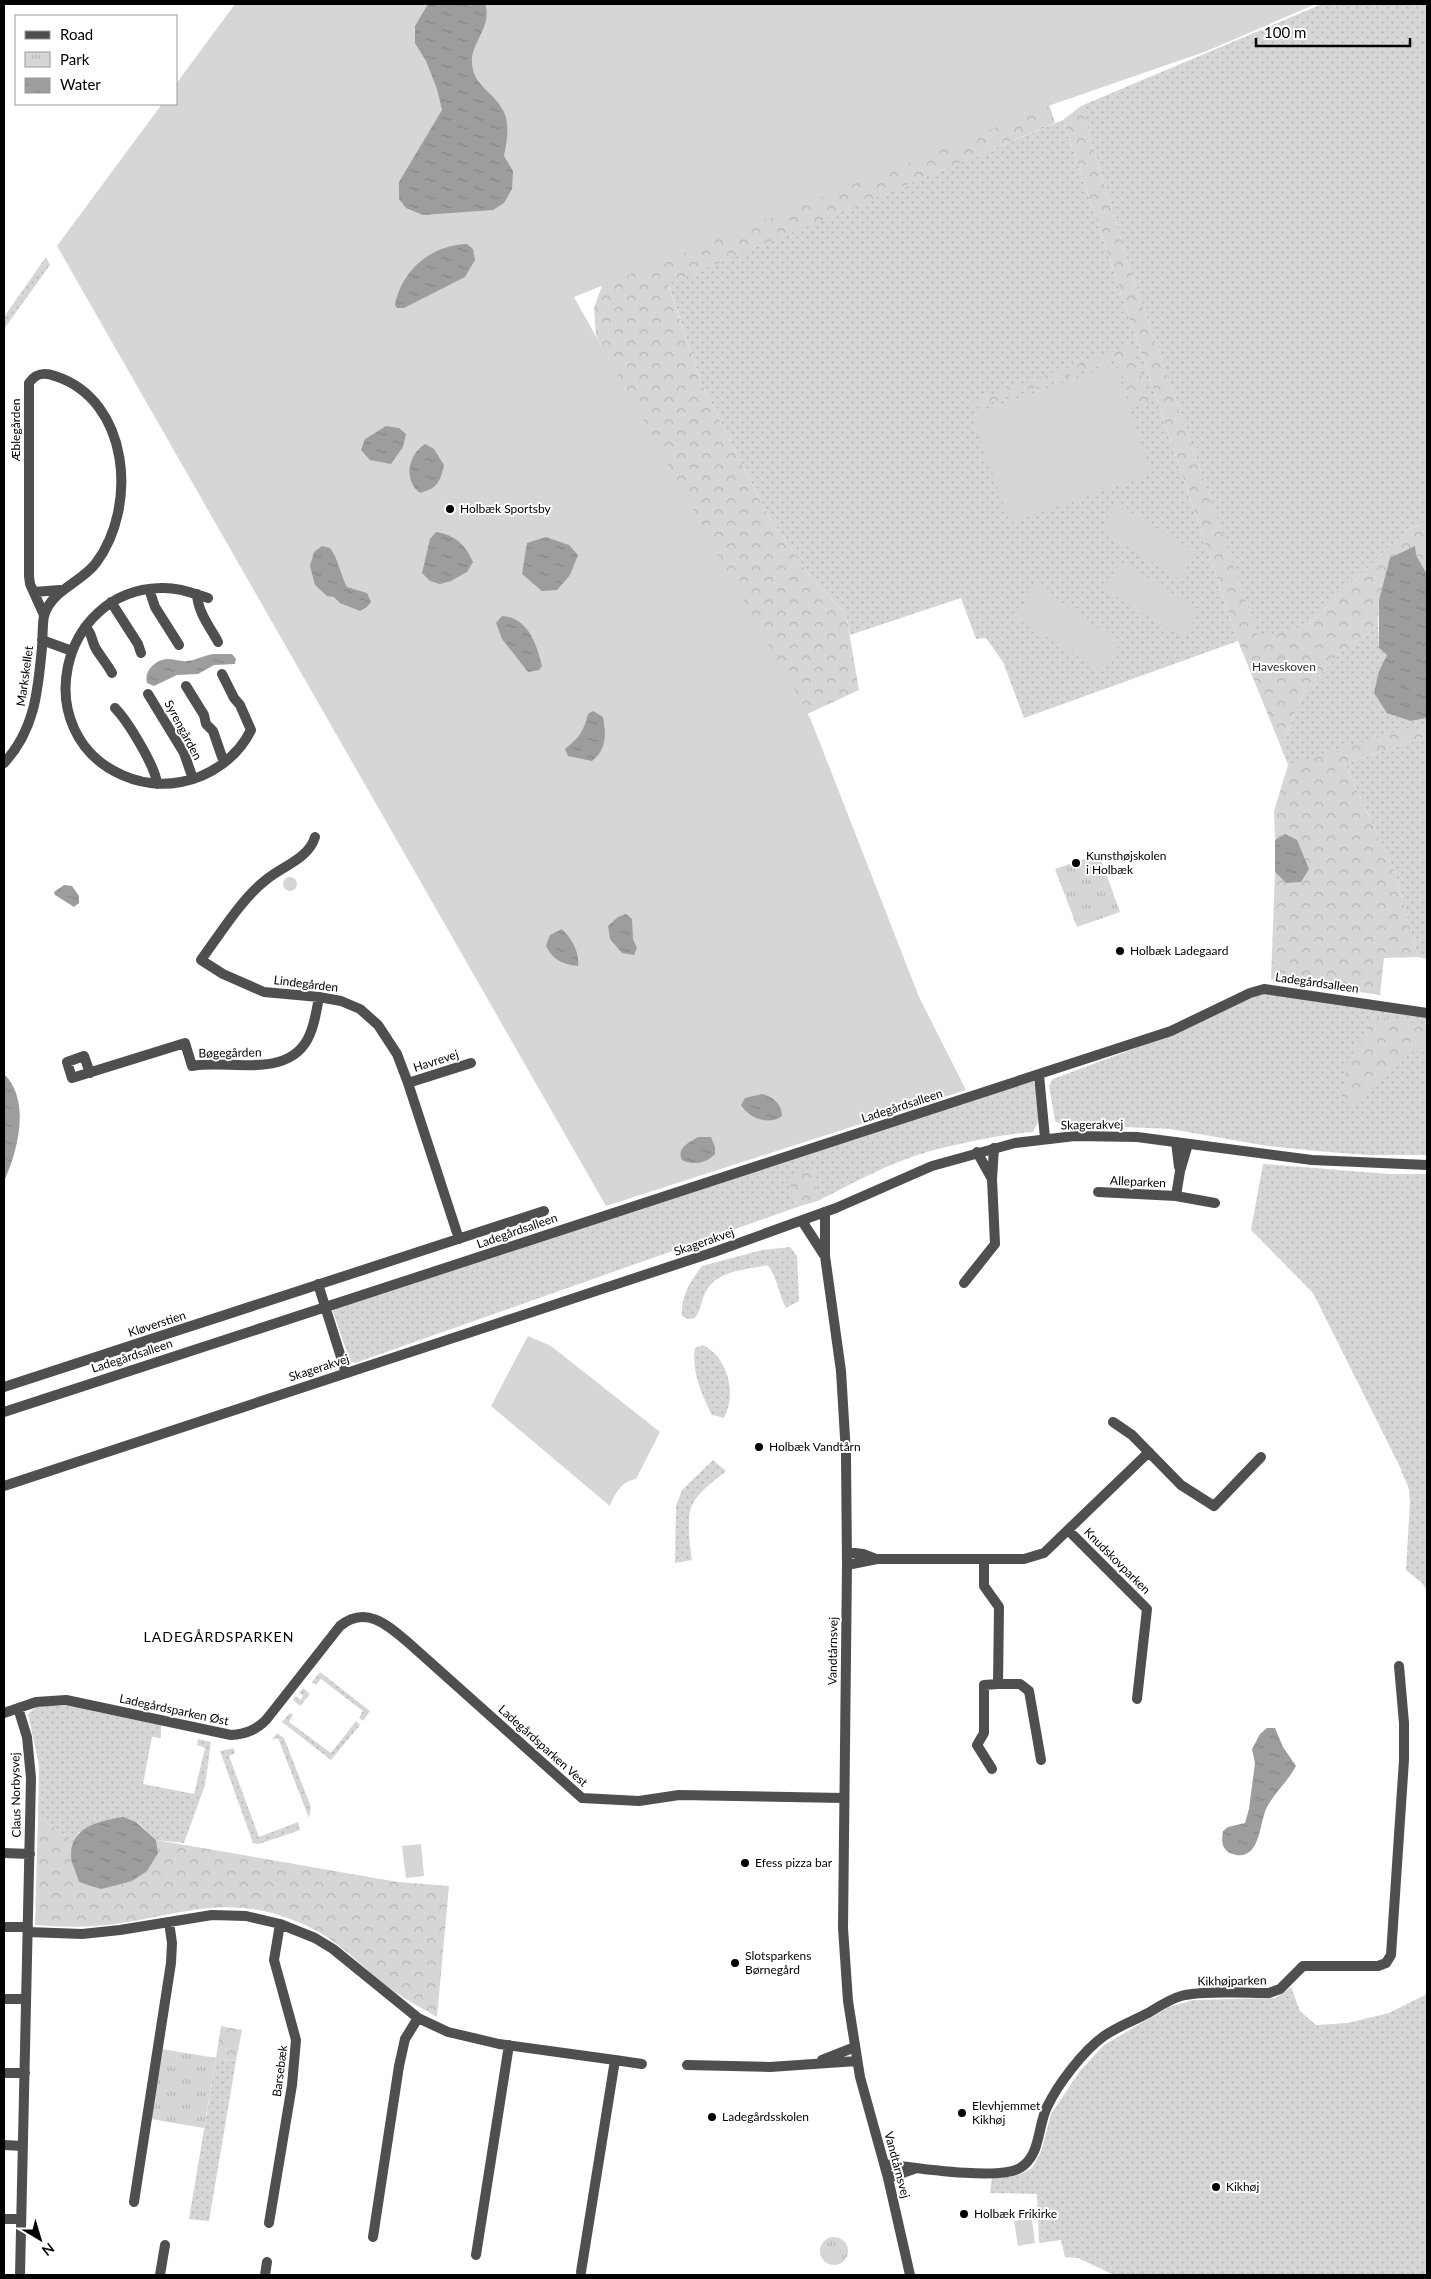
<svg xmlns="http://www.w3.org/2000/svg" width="1431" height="2279" viewBox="0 0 1431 2279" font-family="Lato,sans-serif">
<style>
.grass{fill:url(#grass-dots)}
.forest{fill:url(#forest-crowns)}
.park{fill:url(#park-tufts)}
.pitch{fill:#d6d6d6}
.water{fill:url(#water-ripples)}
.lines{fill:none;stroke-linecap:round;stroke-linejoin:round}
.minor{stroke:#4f4f4f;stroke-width:10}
.tertiary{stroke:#4f4f4f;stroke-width:10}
.poi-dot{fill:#000;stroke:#fff;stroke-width:2}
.labels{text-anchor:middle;stroke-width:4;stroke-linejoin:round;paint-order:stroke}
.street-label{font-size:12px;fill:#000;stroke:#fff}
.poi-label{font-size:12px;fill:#000;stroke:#fff;text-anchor:start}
.park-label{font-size:12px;fill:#2d2d2d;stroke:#fff}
.neighbourhood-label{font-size:14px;letter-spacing:1px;fill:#000;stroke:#fff}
</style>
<defs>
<pattern id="grass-dots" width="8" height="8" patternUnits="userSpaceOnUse" patternTransform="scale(1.25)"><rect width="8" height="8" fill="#d6d6d6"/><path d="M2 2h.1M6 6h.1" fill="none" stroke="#b6b6b6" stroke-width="1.8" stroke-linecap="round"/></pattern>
<pattern id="forest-crowns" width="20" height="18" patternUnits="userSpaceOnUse" patternTransform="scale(1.25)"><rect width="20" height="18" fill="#d6d6d6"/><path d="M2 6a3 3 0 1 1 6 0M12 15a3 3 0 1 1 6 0" fill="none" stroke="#b6b6b6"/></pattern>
<pattern id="park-tufts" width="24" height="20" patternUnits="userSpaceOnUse" patternTransform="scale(1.25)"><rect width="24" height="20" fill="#d6d6d6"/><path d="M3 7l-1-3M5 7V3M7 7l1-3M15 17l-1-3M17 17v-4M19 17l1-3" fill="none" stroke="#b6b6b6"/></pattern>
<pattern id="water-ripples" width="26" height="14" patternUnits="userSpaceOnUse" patternTransform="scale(1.25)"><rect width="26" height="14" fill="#9d9d9d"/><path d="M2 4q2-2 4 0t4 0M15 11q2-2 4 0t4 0" fill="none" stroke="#858585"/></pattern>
</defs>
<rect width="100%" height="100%" fill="#fff"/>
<path class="grass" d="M1322,4H1427V521L1407,530L1308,625L1259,640L1126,257L1081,106Z
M1063,120L1238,641L1024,718L1003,662L986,638L976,639L961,598L850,635L846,614L812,579L767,514L701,383L668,283Z
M46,257L50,265L4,329V317Z
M1378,626L1379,648L1387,655L1379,671L1411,721L1427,718V959L1418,957L1395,873L1345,764L1424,737L1340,751L1288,765L1281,747L1304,692L1341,652Z
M1275,993L1427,1016V1155H1367L1317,1151L1268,1146L1170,1129L1060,1124L1055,1121L1049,1086L1053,1079L1144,1045L1251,995Z
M1032,1081L1035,1084L1039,1120L1033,1132C997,1135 962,1143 927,1152C889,1163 853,1183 818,1201L813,1169L792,1198L800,1206L355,1363L350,1361L332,1309Z
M1263,1164L1389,1174H1427V1590L1422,1583L1406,1570L1410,1502L1409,1489L1398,1463L1313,1293L1251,1230Z
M790,1247L797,1256L799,1301L786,1308C779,1295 776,1273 767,1265C745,1270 716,1270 705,1293C701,1301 701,1310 695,1318L688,1319L682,1316C681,1295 690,1282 702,1266L762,1250Z
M703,1345C728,1358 737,1393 724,1418L712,1415C702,1395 691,1371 695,1348Z
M713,1460L726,1471C714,1481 699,1491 692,1505C686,1517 690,1547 692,1560L675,1563L676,1506L682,1490Z
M320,1672L370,1711L363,1721L359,1718L363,1711L321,1679L316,1685L312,1682Z
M303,1688L310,1694L300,1706L293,1700L295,1696L301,1700L303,1696L299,1693Z
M50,1706H68L161,1725V1738L152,1737L143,1784L194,1794L205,1748L197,1745L198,1739L211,1742L205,1785L184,1843L156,1840L137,1822L79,1832L74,1841L38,1817L39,1765L28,1714L36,1707Z
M290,1713L293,1715L289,1722L331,1753L356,1721L360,1725L331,1760L282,1722Z
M277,1733L284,1738L311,1807L309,1818L278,1738L272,1740Z
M234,1748L235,1753L229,1756L259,1837L298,1822L300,1830L259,1844L253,1843L220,1751Z
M1291,1987L1300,2011L1316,2025L1348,2023L1389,2013L1427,1994V2275H1114L1078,2258L1065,2257L1061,2240L1039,2243L1037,2194L990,2193L992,2177H1010L1021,2174L1032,2168L1041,2152L1051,2114L1080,2071L1104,2045L1169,2007L1193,2000L1276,1998Z
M216,2058L236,2061L209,2221L189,2219Z"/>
<path class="forest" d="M1048,101L1055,123L668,284L701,383L767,514L812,579L846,614L859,690L803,716L640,427L596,335L594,308L604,280Z
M1081,106L1126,257L1259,639L1308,625L1407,530L1427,521V574L1416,555L1379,600L1378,626L1341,652L1304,692L1281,747L1238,641L1063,120Z
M1132,345L1150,402L1132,408L1116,359L973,409L970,402Z
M1422,729L1424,737L1345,764L1395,873L1418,957L1384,958L1380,995L1271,979L1275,872L1286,883L1285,834L1275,840L1274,811L1288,765L1399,731Z
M1374,1017L1427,1025V1042L1380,1076L1355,1106L1341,1100L1348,1062Z
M813,1168L818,1201L800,1206L792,1198L790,1177Z
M38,1817L74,1841L71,1857L158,1853L156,1840L398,1882L449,1886L437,2017C422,2008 406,2000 392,1990C363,1968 340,1941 307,1926C236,1893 193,1911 122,1923C93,1928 65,1927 35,1925Z
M221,2026L242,2030L236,2061L216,2058Z"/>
<path class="park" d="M1099,854L1120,912L1077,927L1055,869Z
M283 884a7 7 0 1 1 14 0a7 7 0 1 1-14 0Z
M162,2049L216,2058L204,2128L151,2119Z
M820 2251a14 14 0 1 1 28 0a14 14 0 1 1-28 0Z"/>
<path class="pitch" d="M235,4H1316L1207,51L1051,105L574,297L811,720L919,997L966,1090L606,1206L57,246L162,104H176V84Z
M1114,365L1152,474L1010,523L972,414Z
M1117,504L1197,553L1179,579L1100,529Z
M1121,562L1200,611L1183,638L1104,589Z
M1035,584L1120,643L1102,671L1016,618Z
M528,1336L551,1346L660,1432L636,1479C622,1481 615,1493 610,1506L491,1406Z
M421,1844L424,1876L406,1878L402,1846Z
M1032,2219L1035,2243L1018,2246L1014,2221Z"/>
<path class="water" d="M428,4H485C493,27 470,43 472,63C473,85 491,90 501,107C511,121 507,140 504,156L513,171L512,189L504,203L493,210L423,215L406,208L399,199V182L442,110L437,89L426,61L415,43V26Z
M467,244L473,249L475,260L465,277L404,308H397L395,305C402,269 432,245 467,244Z
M386,426L399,428L406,434L403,447L391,464L370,460L361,450L365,439Z
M425,444L434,449L444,465C440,482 438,488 420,493C403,480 408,455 425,444Z
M436,532C454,534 466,545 473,562L467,572L451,581L440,584L430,581L422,573L430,539Z
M546,537L569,545L578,555L570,575L557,590L542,591L522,574L527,543Z
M322,546L330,548C339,560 340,574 347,587L367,593L371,602L367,607L360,611L340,603L334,597L327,596L315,585L310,566L314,552Z
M1415,546L1416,555L1427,574V718L1411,721L1387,713L1374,693L1379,671L1387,655L1379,648V600L1390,558Z
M502,616C528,617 537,645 542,666L539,670L528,672L502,639L496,623Z
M214,654H232L236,659L235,664L214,665L198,674L177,675L154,686L147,683C144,671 155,660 167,659C174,659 181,662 187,661C197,660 204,655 214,654Z
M593,711L603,717C606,734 607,749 592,761L568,756L565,749C580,737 583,732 588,714Z
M1285,834L1297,840L1309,869L1301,882L1286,883L1275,872V840Z
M64,885L72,886L79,896V903L74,907L55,895L54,892Z
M626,914L632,919L633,939L637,948L634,955L622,953L610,939L608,926L618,917Z
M562,929C571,938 580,952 578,966C562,964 553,960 546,946L550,935Z
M4,1074C31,1100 18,1151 4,1181Z
M762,1094C773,1097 782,1104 782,1116C770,1126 748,1118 741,1105L745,1098Z
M698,1137H711L715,1147V1154C706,1163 694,1166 682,1160C676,1147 689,1143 698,1137Z
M1267,1728H1275L1283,1747L1296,1766C1288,1781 1275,1792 1267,1807C1259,1822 1261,1859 1236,1855C1233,1854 1228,1853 1226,1850C1221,1845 1222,1838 1223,1831L1228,1827L1245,1823L1249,1809L1255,1763L1252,1749L1260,1734Z
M123,1817L136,1822L156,1840L158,1853L147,1871L132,1881L101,1889L79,1882C77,1874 71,1863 71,1855C71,1826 100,1821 123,1817Z"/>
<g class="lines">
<path class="minor" d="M149,589L155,607L179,645
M34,592L60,590
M197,594C198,613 210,627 218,642
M208,598C192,593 177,587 160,588C59,591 28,733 122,775C140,783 160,786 181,782C210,777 238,757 251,730L240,705L234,698L222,674
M111,602L138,644L141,653
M85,627C93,633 91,641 96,649C101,657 107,664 112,673
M42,640L72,651
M186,686L204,715L206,724L213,731L222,757L226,761
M148,694L184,753L193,779
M115,708C127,720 156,767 157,784
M4,763C35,730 38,690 42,647C43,637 42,626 44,616C51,590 81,583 96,563C138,507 130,400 55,376C44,372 36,373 29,383V576L30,584L44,615
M315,837C309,858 283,866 267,879C242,898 220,934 201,960L223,974L264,992L319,997L341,1001L360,1009L378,1025L397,1054L408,1083L459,1239
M90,1073L84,1056L67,1062L72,1078L185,1043L192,1066C230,1059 291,1081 310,1034C315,1022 317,1009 319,997
M1039,1075L1045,1138
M408,1083L471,1063
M1176,1142L1179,1167
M977,1152L992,1179
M1098,1192L1176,1196L1215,1203
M1176,1196L1180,1171L1188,1144
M825,1212V1256L841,1371L846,1454L847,1565L843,1928L848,2001L860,2077L888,2178L910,2275
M802,1221L824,1255
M964,1283L995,1244L992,1179L994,1148
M318,1284L346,1373
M4,1387L544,1211
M4,1412L1171,1031L1250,993L1264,989L1427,1013
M1113,1422L1132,1435L1181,1485L1214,1506L1261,1457
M1068,1530L1147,1609L1137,1699
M847,1552L863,1554L876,1559
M984,1559V1586L999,1607L998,1684L984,1685V1733L977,1745L992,1769
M847,1565L877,1559H1024L1044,1553L1149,1452
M998,1684H1020L1029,1691L1041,1760
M18,1708L27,1737L31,1778L20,2275
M4,1713L36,1702L66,1700L231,1735C246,1734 256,1730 266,1720L340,1626C367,1604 390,1627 411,1645L582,1798L639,1801L679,1795L843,1798
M4,1853L30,1854
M4,1927H28
M28,1932L82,1934L120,1930L212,1915L246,1916L280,1924L315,1938L333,1949L418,2018L448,2032L499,2044L615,2060L581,2272
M4,1999H26
M615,2060L642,2064
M822,2060L855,2047
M687,2065L770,2067L857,2061
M4,2073H25
M4,2145L23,2146
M884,2164C910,2167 999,2181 1020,2168C1041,2155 1037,2128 1047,2107C1058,2084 1083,2051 1104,2036C1117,2027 1133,2021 1148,2013C1158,2007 1170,1999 1181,1996C1201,1990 1247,1993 1269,1993L1280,1989L1303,1966H1378L1386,1963L1391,1955L1404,1760V1723L1399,1666
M888,2178L914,2169
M134,2202L171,1963L172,1943L169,1922
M4,2219H21
M269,2223L292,2085L296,2040L274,1960L280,1924
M373,2237L399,2066L405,2039L418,2018
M476,2255L509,2045
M160,2275L165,2245
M265,2275L267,2262"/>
<path class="tertiary" d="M4,1486L714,1252L836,1208L932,1166L1015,1143L1075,1136L1137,1137L1312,1160L1427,1165"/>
</g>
<g class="poi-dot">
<circle cx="450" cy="509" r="5"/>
<circle cx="1076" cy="863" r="5"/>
<circle cx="1120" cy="951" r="5"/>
<circle cx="759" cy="1447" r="5"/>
<circle cx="745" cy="1863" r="5"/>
<circle cx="735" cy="1963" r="5"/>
<circle cx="962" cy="2113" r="5"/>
<circle cx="712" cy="2117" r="5"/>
<circle cx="1216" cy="2187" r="5"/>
<circle cx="964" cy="2214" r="5"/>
</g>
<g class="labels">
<g class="street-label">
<text transform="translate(16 430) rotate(-90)" y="4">Æblegården</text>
<text transform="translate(25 676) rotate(-82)" y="4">Markskellet</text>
<text transform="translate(183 730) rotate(62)" y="4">Syrengården</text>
<text transform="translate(1317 983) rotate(8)" y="4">Ladegårdsalleen</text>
<text transform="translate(306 984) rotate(7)" y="4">Lindegården</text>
<text transform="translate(230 1053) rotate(-1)" y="4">Bøgegården</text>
<text transform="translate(436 1061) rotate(-18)" y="4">Havrevej</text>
<text transform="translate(902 1106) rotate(-18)" y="4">Ladegårdsalleen</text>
<text transform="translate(1092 1125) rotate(-1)" y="4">Skagerakvej</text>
<text transform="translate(1138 1182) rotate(3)" y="4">Alleparken</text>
<text transform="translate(517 1231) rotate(-19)" y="4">Ladegårdsalleen</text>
<text transform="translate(704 1242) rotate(-19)" y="4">Skagerakvej</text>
<text transform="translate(157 1324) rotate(-18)" y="4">Kløverstien</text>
<text transform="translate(132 1356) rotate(-18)" y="4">Ladegårdsalleen</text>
<text transform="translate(319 1368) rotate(-18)" y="4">Skagerakvej</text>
<text transform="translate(1117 1561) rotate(45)" y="4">Knudskovparken</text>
<text transform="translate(833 1651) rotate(-89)" y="4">Vandtårnsvej</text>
<text transform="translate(174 1710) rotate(12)" y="4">Ladegårdsparken Øst</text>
<text transform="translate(543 1746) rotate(42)" y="4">Ladegårdsparken Vest</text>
<text transform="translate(16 1795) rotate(-91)" y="4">Claus Norbysvej</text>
<text transform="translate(1232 1981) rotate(-1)" y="4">Kikhøjparken</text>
<text transform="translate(280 2071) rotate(-83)" y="4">Barsebæk</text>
<text transform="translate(897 2165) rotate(75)" y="4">Vandtårnsvej</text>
</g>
<g class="poi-label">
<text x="460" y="513">Holbæk Sportsby</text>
<text x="1086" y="860">Kunsthøjskolen<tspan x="1086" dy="14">i Holbæk</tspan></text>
<text x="1130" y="955">Holbæk Ladegaard</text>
<text x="769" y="1451">Holbæk Vandtårn</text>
<text x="755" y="1867">Efess pizza bar</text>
<text x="745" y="1960">Slotsparkens<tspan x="745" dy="14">Børnegård</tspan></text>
<text x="972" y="2110">Elevhjemmet<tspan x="972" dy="14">Kikhøj</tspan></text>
<text x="722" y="2121">Ladegårdsskolen</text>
<text x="1226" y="2191">Kikhøj</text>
<text x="974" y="2218">Holbæk Frikirke</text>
</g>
<g class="park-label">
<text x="1284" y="671">Haveskoven</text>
</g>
<g class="neighbourhood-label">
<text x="219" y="1642">LADEGÅRDSPARKEN</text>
</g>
</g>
<rect width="1431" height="2279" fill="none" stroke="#000000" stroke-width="10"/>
<rect x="15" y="15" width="162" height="90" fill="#ffffff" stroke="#999999"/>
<rect x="25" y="31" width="25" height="8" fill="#4f4f4f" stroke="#999999"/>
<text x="60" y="40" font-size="15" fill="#000000">Road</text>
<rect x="25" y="52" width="25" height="15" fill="url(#park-tufts)" stroke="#999999"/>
<text x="60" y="65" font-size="15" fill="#000000">Park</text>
<rect x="25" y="78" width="25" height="15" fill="url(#water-ripples)" stroke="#999999"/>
<text x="60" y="90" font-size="15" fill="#000000">Water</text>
<g transform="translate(40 2239) rotate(142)" stroke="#ffffff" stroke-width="4" paint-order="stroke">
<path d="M0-4L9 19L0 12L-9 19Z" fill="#000000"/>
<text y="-8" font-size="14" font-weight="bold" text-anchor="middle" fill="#000000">N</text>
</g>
<path d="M1256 38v8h154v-8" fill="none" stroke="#000000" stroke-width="2.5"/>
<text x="1264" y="38" font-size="15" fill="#000000" stroke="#ffffff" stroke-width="4" paint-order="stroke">100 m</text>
</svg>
